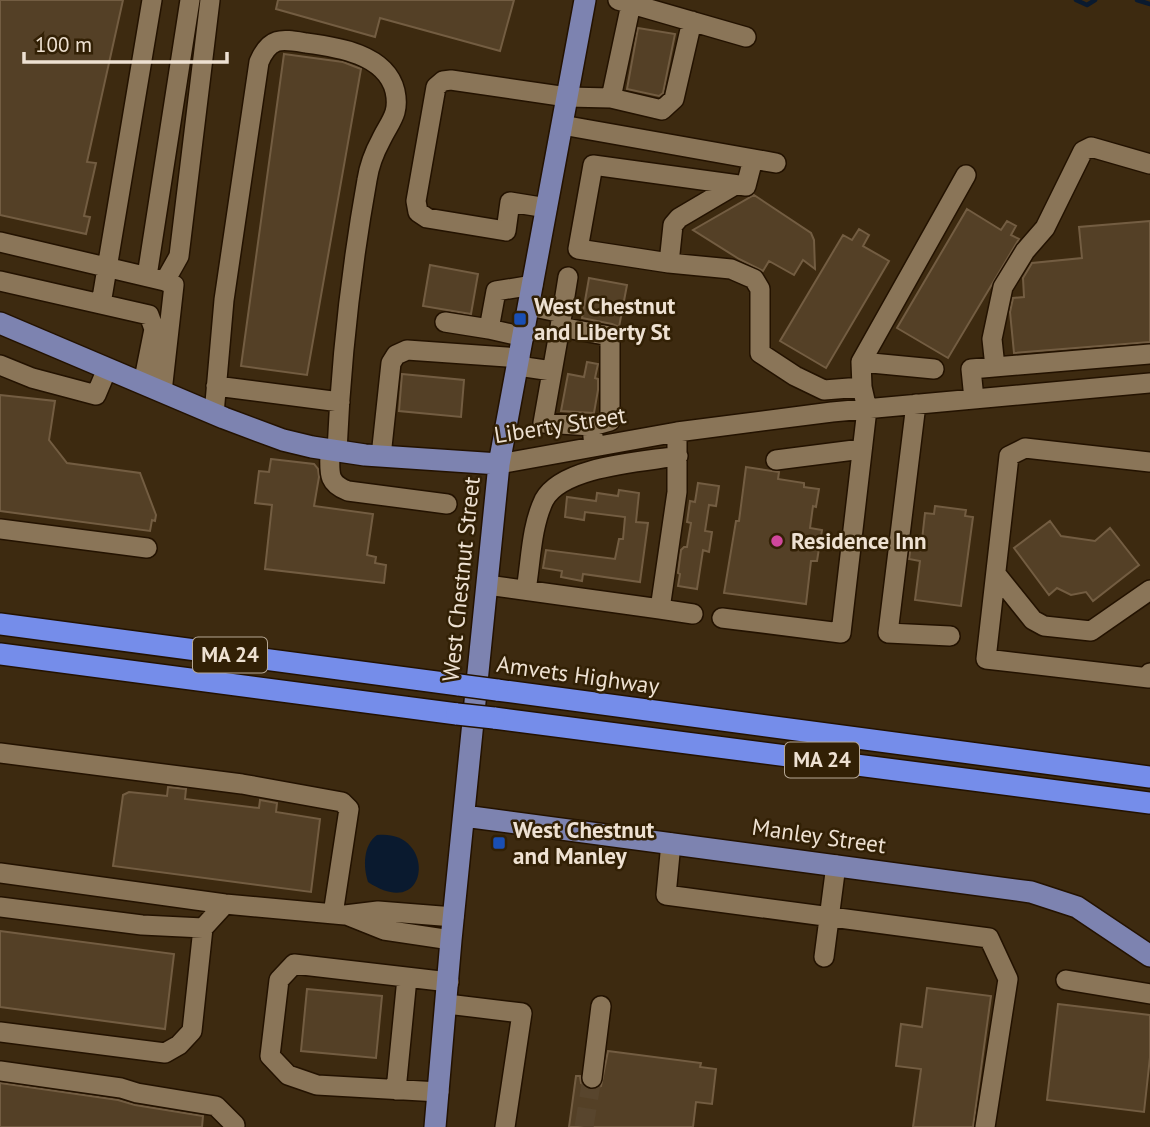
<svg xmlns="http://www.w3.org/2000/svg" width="1150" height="1127" viewBox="0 0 1150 1127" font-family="'PT Sans',sans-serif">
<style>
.water{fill:#0a1a2f}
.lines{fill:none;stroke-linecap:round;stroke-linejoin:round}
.stream{stroke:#0a1a2f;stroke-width:4.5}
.building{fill:#544026;stroke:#735d42;stroke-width:2}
.minor-tunnel{stroke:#58452d;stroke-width:19;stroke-dasharray:19 10;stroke-linecap:butt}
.minor-casing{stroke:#231200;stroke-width:22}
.major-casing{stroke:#231200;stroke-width:24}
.highway-casing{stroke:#231200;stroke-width:24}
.minor{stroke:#8a7558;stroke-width:19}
.major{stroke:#7d83b0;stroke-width:21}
.highway{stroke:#758dea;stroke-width:21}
.highway-bridge-casing{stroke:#231200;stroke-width:24;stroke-linecap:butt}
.highway-bridge{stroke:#758dea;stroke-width:21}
.transit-dot{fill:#1a4fb4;stroke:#322005;stroke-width:2.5}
.hotel-dot{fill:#d1479c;stroke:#322005;stroke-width:2.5}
.labels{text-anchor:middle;stroke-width:5;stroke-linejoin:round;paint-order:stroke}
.shield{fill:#322005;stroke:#b6a794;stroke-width:2}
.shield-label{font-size:21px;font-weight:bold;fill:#eee1d2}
.poi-label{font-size:23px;font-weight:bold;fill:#eee1d2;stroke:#322005;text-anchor:start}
.street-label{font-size:23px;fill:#eee1d2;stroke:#322005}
</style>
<rect width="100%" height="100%" fill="#3d2a10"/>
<path class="water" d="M377,835C437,828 431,924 368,882C363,867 363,845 377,835Z"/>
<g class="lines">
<path class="stream" d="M1076,0L1087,5L1095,0
M1137,0L1150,4"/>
</g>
<path class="building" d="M0,0H123L87,162L96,163L84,216L90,217L86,234L0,215Z
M278,0H514L500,51L380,18L375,37L276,9Z
M638,28L675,34L663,93L659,96L627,89Z
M284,54L343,62L361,69L307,375L241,366Z
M754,195L811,233L814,240L815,269L803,260L794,275L769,261L763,271L739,259L693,230Z
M967,209L1001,230L1007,221L1016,226L1011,235L1019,239L948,358L897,328Z
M1150,221V342L1014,353L1010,312L1013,298L1024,297L1023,278L1032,263L1082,258L1079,227Z
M859,229L869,235L863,246L889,261L826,368L780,341L843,235L852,240Z
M430,265L478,274L471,314L423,306Z
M589,278L627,285L619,327L612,324L582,318Z
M587,362L598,364L595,378L598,379V390L594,413L561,411L568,374L584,377Z
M402,374L464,380L461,417L399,411Z
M0,395L55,401L49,440L67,463L140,473L156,515L155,521L152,520L150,531L0,511Z
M271,459L314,464L318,469L319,477L314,506L373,514L367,555L376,557L375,563L386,565L384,583L265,569L272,505L255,503L259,471L269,472Z
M746,467L779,472L778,479L804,483V487L819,489L816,507L813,506L810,528L822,530L817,561H811L806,604L724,593L736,521H739Z
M698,483L719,486L716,506L709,505L705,531L712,532L709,552L703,550L697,589L678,586L680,574L678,573L681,550L684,547H687L691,523L687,522L690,501L695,502Z
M619,490L639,493L636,522L648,523L640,582L583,574L582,581L561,577L562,571L543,568L546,550L615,559L619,539H623L625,517L585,512L584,520L565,517L567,497L596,501L597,493L618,496Z
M935,506L966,510L965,516L973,517L961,606L915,600L920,561L909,559L912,539L922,540L925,513L934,514Z
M1050,521L1061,536L1095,541L1110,528L1139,565L1093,601L1086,592L1071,595L1057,588L1049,595L1014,548Z
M168,787L186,789L185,799L259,808L260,800L277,803L276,812L320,819L311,892L113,866L123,795L129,792L167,796Z
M0,931L174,954L165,1029L0,1007Z
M927,988L991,996L973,1127H913L921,1069L896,1066L901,1024L922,1027Z
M307,989L382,996L376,1058L301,1051Z
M1058,1004L1150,1015V1057L1144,1112L1047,1100Z
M608,1051L701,1063L700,1067L716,1069L712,1104L696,1102L693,1127H569L576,1076H580L581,1083L590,1090L601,1086Z
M0,1083L118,1100L135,1105L203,1116L202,1127H0Z"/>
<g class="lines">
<path class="minor-tunnel" d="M584,1127L592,1078"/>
<defs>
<path id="minor" d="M618,0L746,37
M631,4L611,98L662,110L674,99L692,21
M562,125L776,163
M547,208L510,202L506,231L427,218L418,212L416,201L436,87L443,81L451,80L567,97L611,98
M0,242L165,281L174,285L162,392
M669,263L673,225L679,218L735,185
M147,276L190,0
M568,277L560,327L610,336V421L592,426L594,447
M0,281L149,315L154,329L143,384
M165,281L179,256L210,0
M101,304L152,0
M530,306L562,313
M445,322L489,329
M560,327L543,423L592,426
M524,337L489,329L496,291L533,285
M861,362L934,369
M0,365L32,378L96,395L107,369
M518,366L552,371
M995,367L992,339L1003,287L1025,251L1045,228L1083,151L1091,147L1150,164
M216,386L340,402
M862,387L861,362L966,175
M974,399L971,369L1150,354
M916,404L888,633L950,636
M214,414L224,300L259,62C270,36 282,39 306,43C337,47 386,54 395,91C400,114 390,121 381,140C375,151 369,167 367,180C351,269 341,360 337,451
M330,450C330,471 326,483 348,491L447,504
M381,456L391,363L396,355L407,350L520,358
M776,460L862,449
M1150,462L1025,448L1009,456L986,659L1149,678L1150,673
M499,464L677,432L832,412L1150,383
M0,529L147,548
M996,574L1033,620L1044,626L1091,631L1150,590
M487,585L660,609L677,492V432
M526,590C531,561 531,527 544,500C562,466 642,462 678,456
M660,609L693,614
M722,618L841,633L867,409L862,387L824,390L795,376L760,353V289L754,279L731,269L669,263L578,249L593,165L746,186L753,159
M0,753L242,784L342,802L349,809L333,914
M671,843L666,895L989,938L1008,979L985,1127
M0,873L225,904L345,915L378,911L454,917
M0,907L142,925L203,928L225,904
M349,916L384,930L451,940
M824,957L836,865
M1066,980L1150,994
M447,1004L522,1013L505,1127
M0,1032L165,1053L179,1045L192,1031L203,928
M0,1071L121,1088L137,1093L216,1106L235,1125
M592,1078L601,1006
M396,1090L407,978
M439,1092L317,1085L288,1075L270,1056L279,980L294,964L449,982"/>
<path id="major" d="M0,323L224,418L283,440L312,447L365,455L499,464
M464,816L1031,892L1077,907L1150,956
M435,1127L451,940L499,464L585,0"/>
<path id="highway" d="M0,624L459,685
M0,654L457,714
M497,690L1150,777
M494,718L1150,803"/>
</defs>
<use href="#minor" class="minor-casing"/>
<use href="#major" class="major-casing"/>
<use href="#highway" class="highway-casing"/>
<use href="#minor" class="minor"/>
<use href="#major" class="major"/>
<use href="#highway" class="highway"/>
<defs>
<path id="highway-bridge" d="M459,685L497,690
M457,714L494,718"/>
</defs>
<use href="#highway-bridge" class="highway-bridge-casing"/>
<use href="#highway-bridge" class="highway-bridge"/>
</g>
<g class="transit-dot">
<rect x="513" y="312" width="14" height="14" rx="3.5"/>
<rect x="492" y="836" width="14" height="14" rx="3.5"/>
</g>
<circle class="hotel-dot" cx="777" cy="541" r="7"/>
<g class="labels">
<g class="shield">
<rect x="193" y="637.5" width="74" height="35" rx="5"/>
<rect x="785" y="742.5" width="74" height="35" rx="5"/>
</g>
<g class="shield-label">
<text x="230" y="662">MA 24</text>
<text x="822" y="767">MA 24</text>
</g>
<g class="poi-label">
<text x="534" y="314">West Chestnut<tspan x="534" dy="26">and Liberty St</tspan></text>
<text x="791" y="549">Residence Inn</text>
<text x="513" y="838">West Chestnut<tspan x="513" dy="26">and Manley</tspan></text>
</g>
<g class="street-label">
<text transform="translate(560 425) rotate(-9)" y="8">Liberty Street</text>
<text transform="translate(461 579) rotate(-84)" y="8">West Chestnut Street</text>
<text transform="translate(578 675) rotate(8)" y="8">Amvets Highway</text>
<text transform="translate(819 836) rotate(8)" y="8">Manley Street</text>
</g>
</g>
<path d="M24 52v10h203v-10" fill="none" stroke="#eee1d2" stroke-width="3.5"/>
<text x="35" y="52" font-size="21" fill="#eee1d2" stroke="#322005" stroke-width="5" paint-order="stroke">100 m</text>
</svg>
